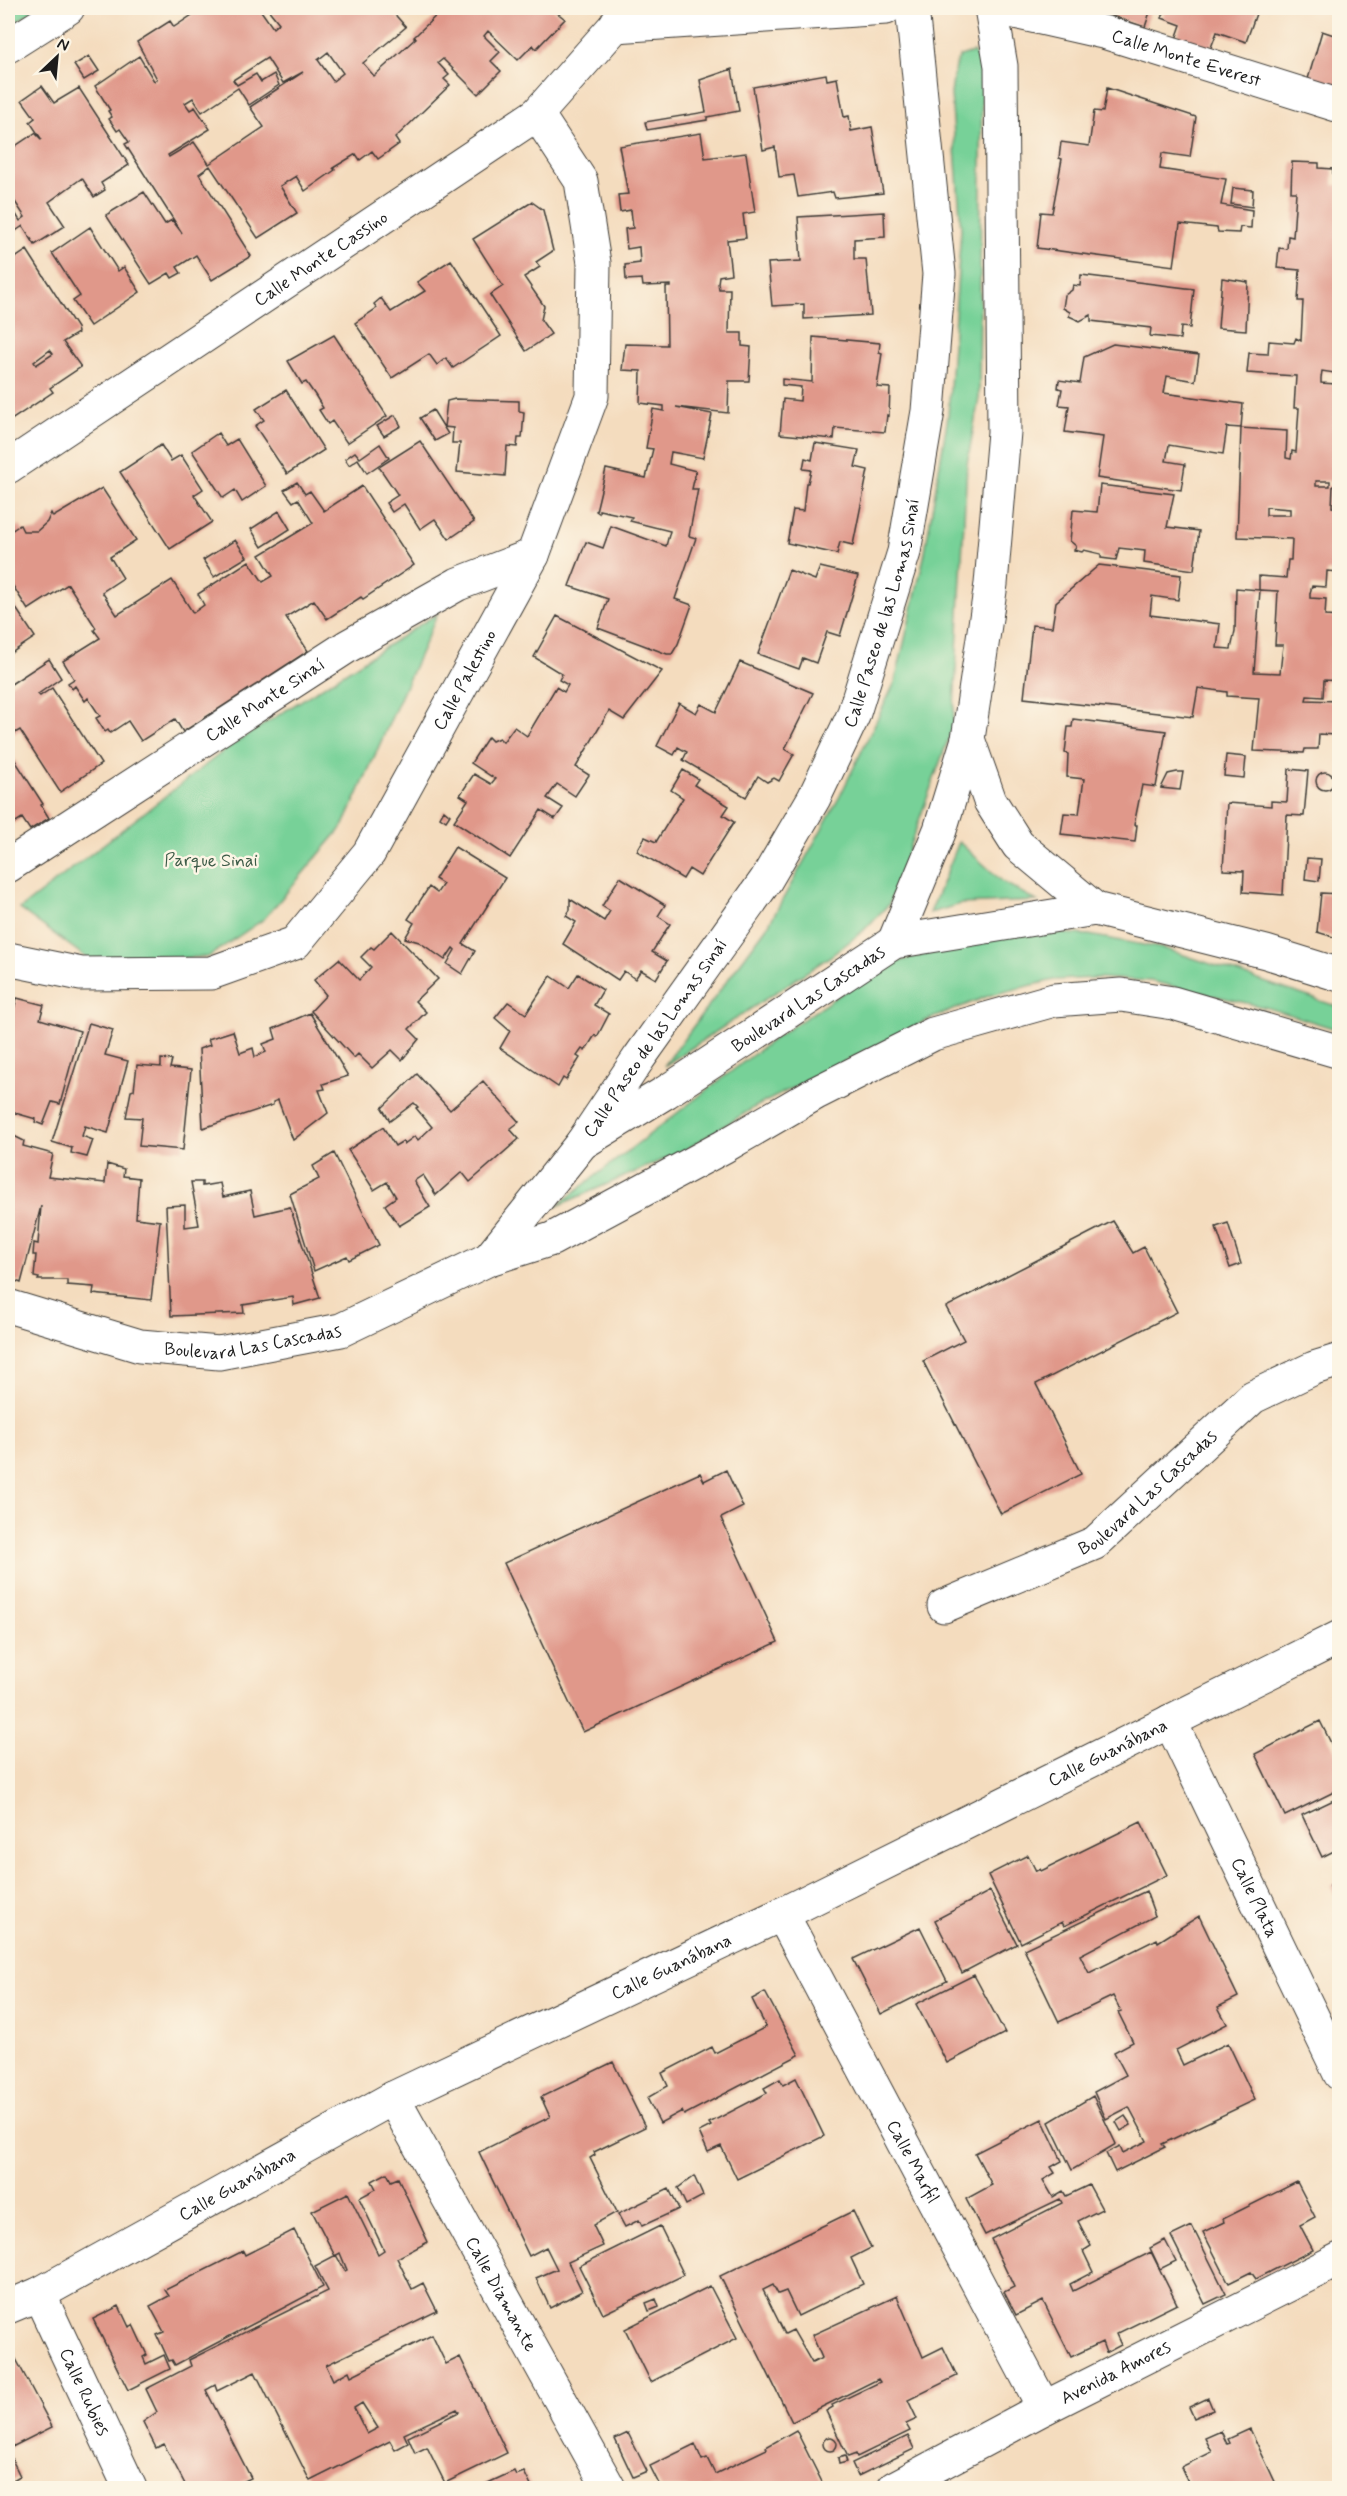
<svg xmlns="http://www.w3.org/2000/svg" width="1347" height="2496" viewBox="0 0 1347 2496" font-family="Mynerve,sans-serif">
<style>
.green{fill:#77d198;stroke:#4a765a;stroke-width:1.5}
.building{fill:#e0988a;fill-rule:evenodd}
.lines{fill:none;stroke-linecap:round;stroke-linejoin:round}
.minor-casing{stroke:#3c3934;stroke-width:35}
.minor{stroke:#fff;stroke-width:33}
.labels{text-anchor:middle;stroke-width:5;stroke-linejoin:round;paint-order:stroke}
.street-label{font-size:18px;fill:#1c1c1c;stroke:#fcf5e5}
.park-label{font-size:18px;fill:#3c5b47;stroke:#fcf5e5}
</style>
<rect width="100%" height="100%" fill="#fcf5e5"/>
<filter id="ink" filterUnits="userSpaceOnUse"><feTurbulence type="fractalNoise" baseFrequency=".0167" numOctaves="2"/><feDisplacementMap in="SourceGraphic" scale="12" xChannelSelector="R" yChannelSelector="G"/><feConvolveMatrix kernelMatrix="1 2 1 2 8 2 1 2 1" color-interpolation-filters="sRGB"/></filter>
<filter id="wash" filterUnits="userSpaceOnUse"><feTurbulence type="fractalNoise" baseFrequency=".008" numOctaves="4" result="noise"/><feDisplacementMap in="SourceGraphic" scale="24" xChannelSelector="R" yChannelSelector="G"/><feGaussianBlur stdDeviation="1.35" result="paint"/><feColorMatrix in="noise" values="0 0 0 0 0 0 0 0 0 0 0 0 0 0 0 0 0 1.4 0 .05"/><feComposite in="paint" operator="in"/></filter>
<g filter="url(#wash)">
<rect width="100%" height="100%" fill="#f4dcbe"/>
<path class="green" d="M8,8H38L8,27Z
M973,52L982,65L979,398L967,464L953,726L889,904L863,931L831,956L664,1066L769,924L840,796L895,682L924,557L948,416L961,229L951,94L955,66L960,56Z
M438,613L344,825L264,919L208,957L91,961L20,909L230,746Z
M959,842L1003,882L1037,901L961,904L930,913Z
M1057,933L1089,935L1166,949L1339,1007V1030L1268,1008L1150,981L1097,978L1054,980L991,995L925,1021L755,1107L685,1150L555,1207L772,1040L856,984L897,962L938,950L1001,936Z"/>
<g id="blocks">
<path class="building" d="M188,8H259L273,28L279,23L267,8H323L326,11L330,8H389L406,27L363,63L374,76L416,38L414,37L444,8H551L565,19L536,49L533,45L518,60L488,31L484,36L500,52L491,61L501,71L478,94L443,59L438,63L449,75L444,79L450,85L395,138L399,144L378,159L372,151L360,160L356,154L333,168L335,170L305,191L296,176L280,186L297,213L258,238L210,166L199,174L251,256L212,280L196,255L177,267L181,273L172,278L169,273L151,284L106,215L144,192L165,224L172,220L182,233L125,144L129,142L120,129L117,131L109,119L112,117L108,111L110,110L95,86L139,56L154,81L157,79L137,42L170,21L174,27L192,15ZM328,52L343,73L333,81L318,60ZM267,58L283,83L303,72L250,107L264,127L209,164L194,142L169,157L168,155L210,129L195,107L190,110L185,103L193,98L202,112L238,88L249,105L279,85L274,74L261,82L256,74L237,85L233,80Z
M1116,8H1258L1246,42L1217,32L1210,50L1176,39L1181,25L1162,18L1164,13L1151,9L1145,27L1112,16Z
M1322,31L1340,37V89L1308,79Z
M89,56L99,71L84,80L74,65Z
M732,69L739,111L707,117V120L647,130L645,122L706,112L700,80Z
M826,74L827,80L837,78L844,117L849,116L851,131L872,127L883,193L835,198L833,192L798,197L794,175L779,177L775,147L763,150L753,87Z
M42,86L54,103L79,88L129,165L101,183L105,190L94,197L82,178L49,202L65,226L35,245L23,226L8,236V201L20,221L25,217L8,191V151L35,133L42,140L30,122L35,118L22,100Z
M1107,88L1196,117L1190,157L1162,153L1160,169L1226,179L1221,205L1252,210L1251,228L1240,227L1239,233L1218,232L1217,228L1180,224L1174,266L1037,248L1041,212L1052,213L1062,159L1059,158L1061,142L1089,146L1094,111L1103,112Z
M701,133L705,158L746,153L755,212L743,214L746,238L727,240L731,274L719,276L718,283L719,289H730L729,333H742V346L751,347L749,381H729L728,413L676,407L712,414L703,458L671,452L669,464L696,471L692,489H698L689,536L696,538L675,599L692,605L678,644L672,654H667L598,628L608,599L569,586L586,542L603,548L611,526L666,546L670,531L630,521L632,517L599,510V513L596,511L606,469L646,478L653,449L646,448L653,409L664,411V406L640,403L641,371L622,370L625,344L667,345L666,287H671V285L643,286L642,279L626,280L625,265L640,263L639,247L627,249L625,229L633,228L631,210L620,212L618,195L628,194L619,146Z
M1292,162L1319,163V168L1333,169V185H1340V267L1336,271H1340V379L1334,378L1335,373L1322,371L1321,378V383L1336,384L1335,400H1340V486H1333L1332,507L1340,508V572L1327,571L1326,587L1312,586L1310,593V598L1326,599L1325,616L1340,617V681L1324,680L1323,697L1307,696L1306,700L1339,701L1336,735L1319,734L1318,749H1305L1304,753L1254,751L1259,698L1227,696V692L1198,688L1193,717L1024,698L1032,625L1052,627L1056,602L1099,565L1181,575L1178,600L1152,596L1150,615L1220,624L1217,648L1231,649L1235,631L1236,588L1259,590V576L1286,578L1288,560H1291L1292,539L1237,537L1241,428L1287,431L1286,458L1291,459L1292,451L1296,452L1299,408H1294L1296,376L1247,373L1249,353L1268,354L1269,341L1294,343L1296,338L1301,341L1303,301H1298L1300,270L1277,268L1279,248L1287,249L1288,236L1293,237L1296,192H1291ZM1316,481H1330V486H1316ZM1266,507L1290,509V515H1266ZM1260,590L1278,591L1275,645H1283L1280,673L1254,672Z
M1233,188L1253,190L1252,207L1231,204Z
M532,202L543,210L553,251L536,262L540,267L524,277L544,306L541,320L551,334L526,351L490,295L503,286L473,239Z
M884,212L885,237L854,239V259H866L871,315L804,319V304L772,306L768,263L801,261L798,217Z
M90,227L118,271L124,267L140,292L90,326L73,301L80,296L52,253Z
M27,250L77,328L78,333L63,342L81,367L50,388L53,392L8,422V307L10,305L8,302V263ZM50,350L53,354L36,365L34,362Z
M451,260L501,336L453,368L446,358L437,365L429,354L392,378L355,323L377,308L374,304L381,298L391,312L425,291L417,282Z
M1081,275L1194,289L1190,328L1181,327L1180,339L1150,336L1151,328L1091,321V315L1080,321L1069,316L1070,312L1063,308L1065,295L1072,290L1073,285L1080,286Z
M1222,278L1248,282L1246,330L1218,328Z
M334,335L387,416L347,443L332,421L328,424L319,410L323,408L315,395L306,382L302,384L288,361Z
M813,337L880,343L879,352L882,353L877,387L890,388L889,416L887,415L885,432L835,428L834,439L780,434L783,399L800,401L801,387L782,385V379L812,382Z
M1113,344L1199,355L1195,381L1167,376L1164,393L1243,404L1241,428L1227,427L1223,454L1169,445L1166,461L1185,464L1181,490L1097,478L1103,437L1065,432L1069,406L1059,405L1062,389L1058,388L1059,380L1080,383L1084,357Z
M286,390L324,450L287,474L255,426L264,420L256,409Z
M455,399L519,401V411L524,412L522,438H518L517,447L507,446L505,476L457,472L460,443H452L453,428L444,427L447,401Z
M433,410L448,434L435,441L420,418Z
M395,415L401,426L384,436L377,426Z
M218,433L226,446L237,439L266,486L242,502L235,490L223,498L192,451Z
M420,441L474,522L449,539L435,519L420,529L404,504L392,512L386,503L398,495L379,467Z
M815,443L859,450L855,467L868,470L853,545L840,542L837,554L787,543L793,510L803,511L806,483H808L811,470L803,469L805,458L812,460Z
M380,444L389,458L367,473L358,459L349,465L345,459L355,452L360,458Z
M161,445L171,461L181,455L203,489L194,495L212,522L170,549L120,472Z
M297,482L305,494L310,491L324,511L362,486L414,565L363,599L361,597L327,619L314,600L286,617L308,651L183,732L175,719L141,741L128,721L110,733L108,730L105,732L96,718L100,716L88,698L85,701L75,686L72,689L68,683L74,679L63,661L100,638L94,630L96,628L68,584L28,610L8,578V533L20,525L23,531H37L47,522L51,513L53,517L102,488L136,540L110,557L123,578L102,592L117,615L172,580L193,613L204,605L198,594L249,561L263,582L273,576L260,555L313,523L298,499L293,502L284,490Z
M1100,485L1174,494L1167,527L1199,531L1194,570L1144,563L1145,551L1119,548L1116,560L1101,558V554L1084,550L1082,552L1074,550L1076,546L1070,541L1073,510L1097,512Z
M279,511L290,529L262,547L251,529Z
M235,540L247,557L214,577L203,560Z
M820,567L858,576L840,636L827,632L816,663L803,658L799,669L758,654L789,570L815,580Z
M8,596L35,637L8,655Z
M557,616L662,671L624,720L609,711L576,767L589,775L575,796L557,784L547,798L563,808L555,819L541,810L510,858L454,821L468,800L460,795L474,774L491,784L495,779L471,763L488,737L492,741L499,738L503,742L514,727L527,736L556,687L564,692L568,685L559,680L562,674L534,657Z
M49,659L61,678L38,694L40,696L52,688L101,764L60,792L20,730L10,736L8,732V686Z
M740,662L813,693L785,749L794,754L779,781L774,778L767,782L758,776L746,797L683,760L687,752L678,747L674,755L657,746L679,703L696,713L701,704L716,712Z
M1073,719L1166,731L1156,787L1142,785L1134,825H1137L1135,842L1061,834L1064,813L1079,814L1084,779L1067,777L1068,754L1065,753L1068,727H1072Z
M11,754L43,804L41,805L49,818L30,830L22,818L8,827V756Z
M1226,755L1246,757L1244,778L1224,776Z
M1289,769L1308,771L1304,816L1287,815L1283,895L1243,892L1244,871L1223,870L1227,803L1271,806V801L1287,802Z
M683,770L698,779L694,785L729,806L723,815L734,822L700,876L689,869L683,879L637,851L645,837L656,842L683,798L671,790Z
M1177,772H1183L1180,790L1161,788L1168,774Z
M1316 781a9 9 0 1 1 18 0a9 9 0 1 1-18 0Z
M444,810L450,815L446,821L440,817Z
M455,847L505,878L463,944L475,951L462,974L447,964L455,950L453,948L445,960L419,942L405,938L414,923L408,919L429,887L437,893L443,884L435,879Z
M1307,858L1321,859L1319,881L1305,879Z
M620,877L665,905L658,916L670,924L652,952L667,961L656,979L641,970L635,979L624,971L618,980L563,944L576,922L566,916L570,910V899L604,921L610,911L602,906Z
M1321,893L1340,894V939L1317,932Z
M392,931L438,979L415,1001L426,1012L409,1029L419,1039L402,1060L392,1050L372,1068L358,1054L354,1058L311,1011L326,995L314,980L339,959L359,980L371,967L361,957L371,947L374,949Z
M578,974L603,990L594,1005L609,1014L597,1037L595,1035L585,1051L582,1049L577,1056L580,1058L566,1080L563,1078L558,1087L500,1048L510,1031L495,1018L508,1002L526,1014L551,976L569,988Z
M17,998L44,1005L40,1019L80,1031L60,1104L52,1102L43,1125L35,1122L36,1119L8,1111V1031Z
M310,1013L348,1076L323,1084L325,1089L319,1090L328,1113L293,1140L278,1100L273,1102V1105L203,1128L199,1049L210,1045L208,1039L233,1031L240,1053L253,1048L255,1057L266,1052L263,1044L276,1039L273,1029Z
M89,1023L113,1030L105,1055L128,1061L108,1133L85,1126L82,1136L93,1140L87,1157L71,1153L72,1148L52,1142Z
M161,1059L172,1060L170,1068L191,1070L183,1150L139,1146L142,1118L126,1117L131,1091L134,1090L137,1065L161,1067Z
M417,1074L450,1110L483,1081L519,1122L510,1129L519,1139L470,1182L462,1172L436,1195L423,1175L414,1181L430,1207L399,1226L385,1205L396,1197L387,1182L374,1190L348,1150L383,1127L395,1146L403,1141L404,1144L415,1136L418,1140L432,1127L416,1108L418,1107L414,1103L390,1121L382,1108Z
M8,1133L24,1141L23,1146L53,1154L48,1177L105,1183L107,1164L124,1169L123,1176L139,1178L136,1218L160,1221L151,1300L93,1294L94,1287L67,1285V1280H38L39,1278L34,1277L36,1255H33L34,1243L38,1244L41,1206L21,1283L8,1278Z
M334,1153L379,1245L349,1260L347,1256L314,1271L290,1194L319,1179L313,1166Z
M191,1182H202V1186L220,1183L223,1197L250,1191L255,1215L290,1207L320,1298L294,1305L293,1297L243,1305L244,1313L171,1316L166,1206L185,1205V1227L199,1225Z
M1113,1221L1133,1253L1144,1247L1177,1312L1036,1384L1081,1474L1001,1514L923,1361L964,1340L946,1307Z
M1228,1223L1241,1264L1230,1268L1216,1227Z
M726,1470L743,1507L721,1518L778,1642L583,1732L504,1563L700,1473L704,1481Z
M1320,1721L1340,1761V1789L1285,1816L1255,1754Z
M1340,1797V1848L1322,1857L1302,1815Z
M1141,1822L1167,1875L1064,1926L1062,1922L1021,1943L988,1875L1028,1855L1036,1871L1040,1869L1041,1871Z
M1340,1881V1905L1330,1886Z
M990,1891L1017,1944L962,1973L935,1920Z
M1146,1891L1155,1916L1080,1955L1089,1973L1157,1939L1158,1942L1199,1916L1238,1997L1218,2007L1227,2024L1176,2050L1183,2065L1228,2043L1255,2100L1162,2144L1165,2147L1115,2172L1106,2153L1120,2146L1123,2153L1147,2141L1129,2107L1106,2119L1094,2092L1126,2075L1114,2052L1133,2042L1118,2012L1121,2011L1113,1996L1059,2022L1024,1949Z
M920,1927L947,1981L881,2014L853,1959Z
M974,1975L1005,2033L947,2063L916,2004Z
M765,1992L799,2055L684,2115L682,2111L660,2123L647,2098L668,2086L662,2073L712,2047L715,2053L766,2027L752,1999Z
M613,2062L645,2127L594,2152L595,2155L590,2158L617,2212L593,2225L603,2246L568,2262L582,2291L550,2308L536,2278L557,2269L546,2247L529,2256L479,2152L550,2117L541,2097Z
M796,2078L824,2136L737,2179L721,2146L708,2152L699,2132L711,2126L709,2123L767,2093L764,2088L780,2079L783,2085Z
M1093,2096L1116,2144L1072,2170L1049,2122Z
M1125,2116L1131,2125L1121,2131L1116,2122Z
M1042,2119L1062,2161L1051,2167L1055,2173L1043,2180L1053,2197L1063,2191L1066,2196L1089,2185L1102,2209L1078,2221L1091,2246L1083,2251L1093,2272L1070,2284L1073,2291L1151,2252L1177,2304L1116,2334L1121,2345L1106,2353L1102,2342L1071,2357L1043,2301L1016,2315L1004,2292L1014,2287L991,2239L1062,2203L1060,2199L985,2235L966,2199L992,2185L975,2153Z
M387,2173L391,2181L398,2178L428,2242L397,2258L412,2289L423,2283L437,2311L326,2365L333,2380L349,2371L351,2376L432,2335L446,2364L460,2357L507,2453L445,2483L427,2447L415,2453L408,2437L459,2412L457,2409L404,2434L408,2443L395,2450L390,2441L310,2481L255,2372L217,2391L215,2385L206,2390L251,2478L230,2488H187L164,2444L156,2448L143,2422L157,2412L146,2389L191,2366L189,2360L328,2291L315,2266L336,2255L345,2271L347,2270L340,2253L335,2256L312,2211L348,2193L378,2254L384,2250L359,2198L376,2189L372,2181ZM362,2403L378,2428L367,2434L354,2408Z
M694,2176L703,2196L686,2205L678,2188Z
M1297,2182L1315,2217L1300,2225L1313,2250L1256,2279L1251,2272L1229,2283L1203,2232L1224,2222L1223,2219Z
M669,2189L679,2209L642,2226L639,2220L625,2227L618,2214Z
M853,2211L871,2248L851,2258L863,2284L798,2316L786,2291L778,2294L773,2285L763,2290L785,2334L793,2330L812,2363L822,2358L812,2335L897,2296L923,2357L943,2347L957,2376L908,2400L917,2419L906,2424L910,2431L857,2457L856,2454L848,2457L826,2411L833,2407L832,2405L880,2382L878,2379L792,2422L720,2276Z
M660,2226L684,2275L603,2314L579,2266Z
M1192,2226L1226,2294L1205,2304L1171,2236Z
M294,2230L323,2287L175,2365L172,2360L169,2361L157,2335L164,2332L150,2306L169,2296L165,2290L243,2251L245,2255Z
M1165,2240L1176,2261L1160,2269L1150,2248Z
M710,2286L737,2338L651,2382L625,2329Z
M656,2299L659,2307L649,2311L646,2303Z
M119,2306L129,2327L133,2325L147,2355L143,2357L146,2364L164,2355L170,2369L128,2390L93,2319Z
M16,2359L52,2427L8,2449V2363Z
M1208,2398L1213,2410L1194,2418L1189,2407Z
M1250,2429L1278,2488H1191L1181,2467L1212,2452L1205,2438L1221,2431L1227,2444L1230,2443L1228,2439Z
M796,2430L825,2488H661L650,2466L695,2444L702,2460L707,2458L715,2474L767,2449L766,2447Z
M628,2433L647,2471L633,2477L615,2439Z
M908,2436L914,2449L858,2476L852,2463Z
M823 2444a7 7 0 1 1 14 0a7 7 0 1 1-14 0Z
M8,2451L20,2476L8,2483Z
M845,2456L847,2462L839,2464L838,2458Z
M514,2471L516,2475L524,2472L532,2488H477Z"/>
</g>
</g>
<g filter="url(#ink)">
<use href="#blocks" fill-opacity="0" stroke="#3c3934" stroke-width="1.5"/>
<g class="lines">
<defs>
<g id="minor">
<path id="s1" d="M997,8L1107,33L1340,106"/>
<path d="M615,26L886,8"/>
<path d="M8,46L68,8"/>
<path id="s2" d="M8,467L537,114L615,26L625,8"/>
<path d="M968,739L990,801L1018,845L1095,909"/>
<path id="s3" d="M8,866L348,646L458,584L533,555"/>
<path d="M894,942L940,830L968,739L991,584L1004,432L1001,66L991,8"/>
<path id="s4" d="M8,959L81,974L211,973L295,943L369,853L533,555L592,396L594,263L581,181L537,114"/>
<path id="s5" d="M582,1143L639,1058L766,880L814,798L853,716L904,552L928,411L939,274L912,8"/>
<path id="s6" d="M489,1259L582,1143L666,1092L894,942L1095,909L1266,952L1340,975"/>
<path id="s7" d="M8,1306L140,1346L219,1353L341,1330L489,1259L552,1239L723,1147L816,1093L933,1034L1054,1000L1121,995L1173,1003L1340,1052"/>
<path id="s8" d="M944,1606L1095,1543L1253,1397L1314,1368L1340,1360"/>
<path id="s9" d="M1170,1721L1340,2074"/>
<path id="s10" d="M782,1914L1044,2408"/>
<path id="s11" d="M393,2098L609,2488"/>
<path id="s12" d="M39,2294L130,2488"/>
<path id="s13" d="M8,2307L39,2294L393,2098L782,1914L1340,1637"/>
<path id="s14" d="M894,2488L1044,2408L1340,2259"/>
</g>
</defs>
<use href="#minor" class="minor-casing"/>
<use href="#minor" class="minor"/>
</g>
</g>
<g class="labels">
<g class="street-label">
<text dy="6" stroke="none"><textPath href="#s1" startOffset="196">Calle Monte Everest</textPath></text>
<text dy="6" stroke="none"><textPath href="#s2" startOffset="376">Calle Monte Cassino</textPath></text>
<text dy="6" stroke="none"><textPath href="#s5" startOffset="614">Calle Paseo de las Lomas Sinaí</textPath></text>
<text dy="6" stroke="none"><textPath href="#s4" startOffset="608">Calle Palestino</textPath></text>
<text dy="6" stroke="none"><textPath href="#s3" startOffset="306">Calle Monte Sinaí</textPath></text>
<text dy="6" stroke="none"><textPath href="#s6" startOffset="417">Boulevard Las Cascadas</textPath></text>
<text dy="6" stroke="none"><textPath href="#s5" startOffset="128">Calle Paseo de las Lomas Sinaí</textPath></text>
<text dy="6" stroke="none"><textPath href="#s7" startOffset="252">Boulevard Las Cascadas</textPath></text>
<text dy="6" stroke="none"><textPath href="#s8" startOffset="236">Boulevard Las Cascadas</textPath></text>
<text dy="6" stroke="none"><textPath href="#s13" startOffset="1232">Calle Guanábana</textPath></text>
<text dy="6" stroke="none"><textPath href="#s9" startOffset="196">Calle Plata</textPath></text>
<text dy="6" stroke="none"><textPath href="#s13" startOffset="746">Calle Guanábana</textPath></text>
<text dy="6" stroke="none"><textPath href="#s10" startOffset="280">Calle Marfil</textPath></text>
<text dy="6" stroke="none"><textPath href="#s13" startOffset="260">Calle Guanábana</textPath></text>
<text dy="6" stroke="none"><textPath href="#s11" startOffset="224">Calle Diamante</textPath></text>
<text dy="6" stroke="none"><textPath href="#s14" startOffset="250">Avenida Amores</textPath></text>
<text dy="6" stroke="none"><textPath href="#s12" startOffset="108">Calle Rubies</textPath></text>
</g>
<g class="park-label">
<text x="211" y="866">Parque Sinai</text>
</g>
</g>
<rect width="1347" height="2496" fill="none" stroke="#fcf5e5" stroke-width="30"/>
<g transform="translate(57 57) rotate(26)" stroke="#fcf5e5" stroke-width="4.5" paint-order="stroke">
<path d="M0-4.5L10 22L0 15L-10 22Z" fill="#1c1c1c"/>
<text y="-9" font-size="16" font-weight="bold" text-anchor="middle" fill="#1c1c1c">N</text>
</g>
</svg>
